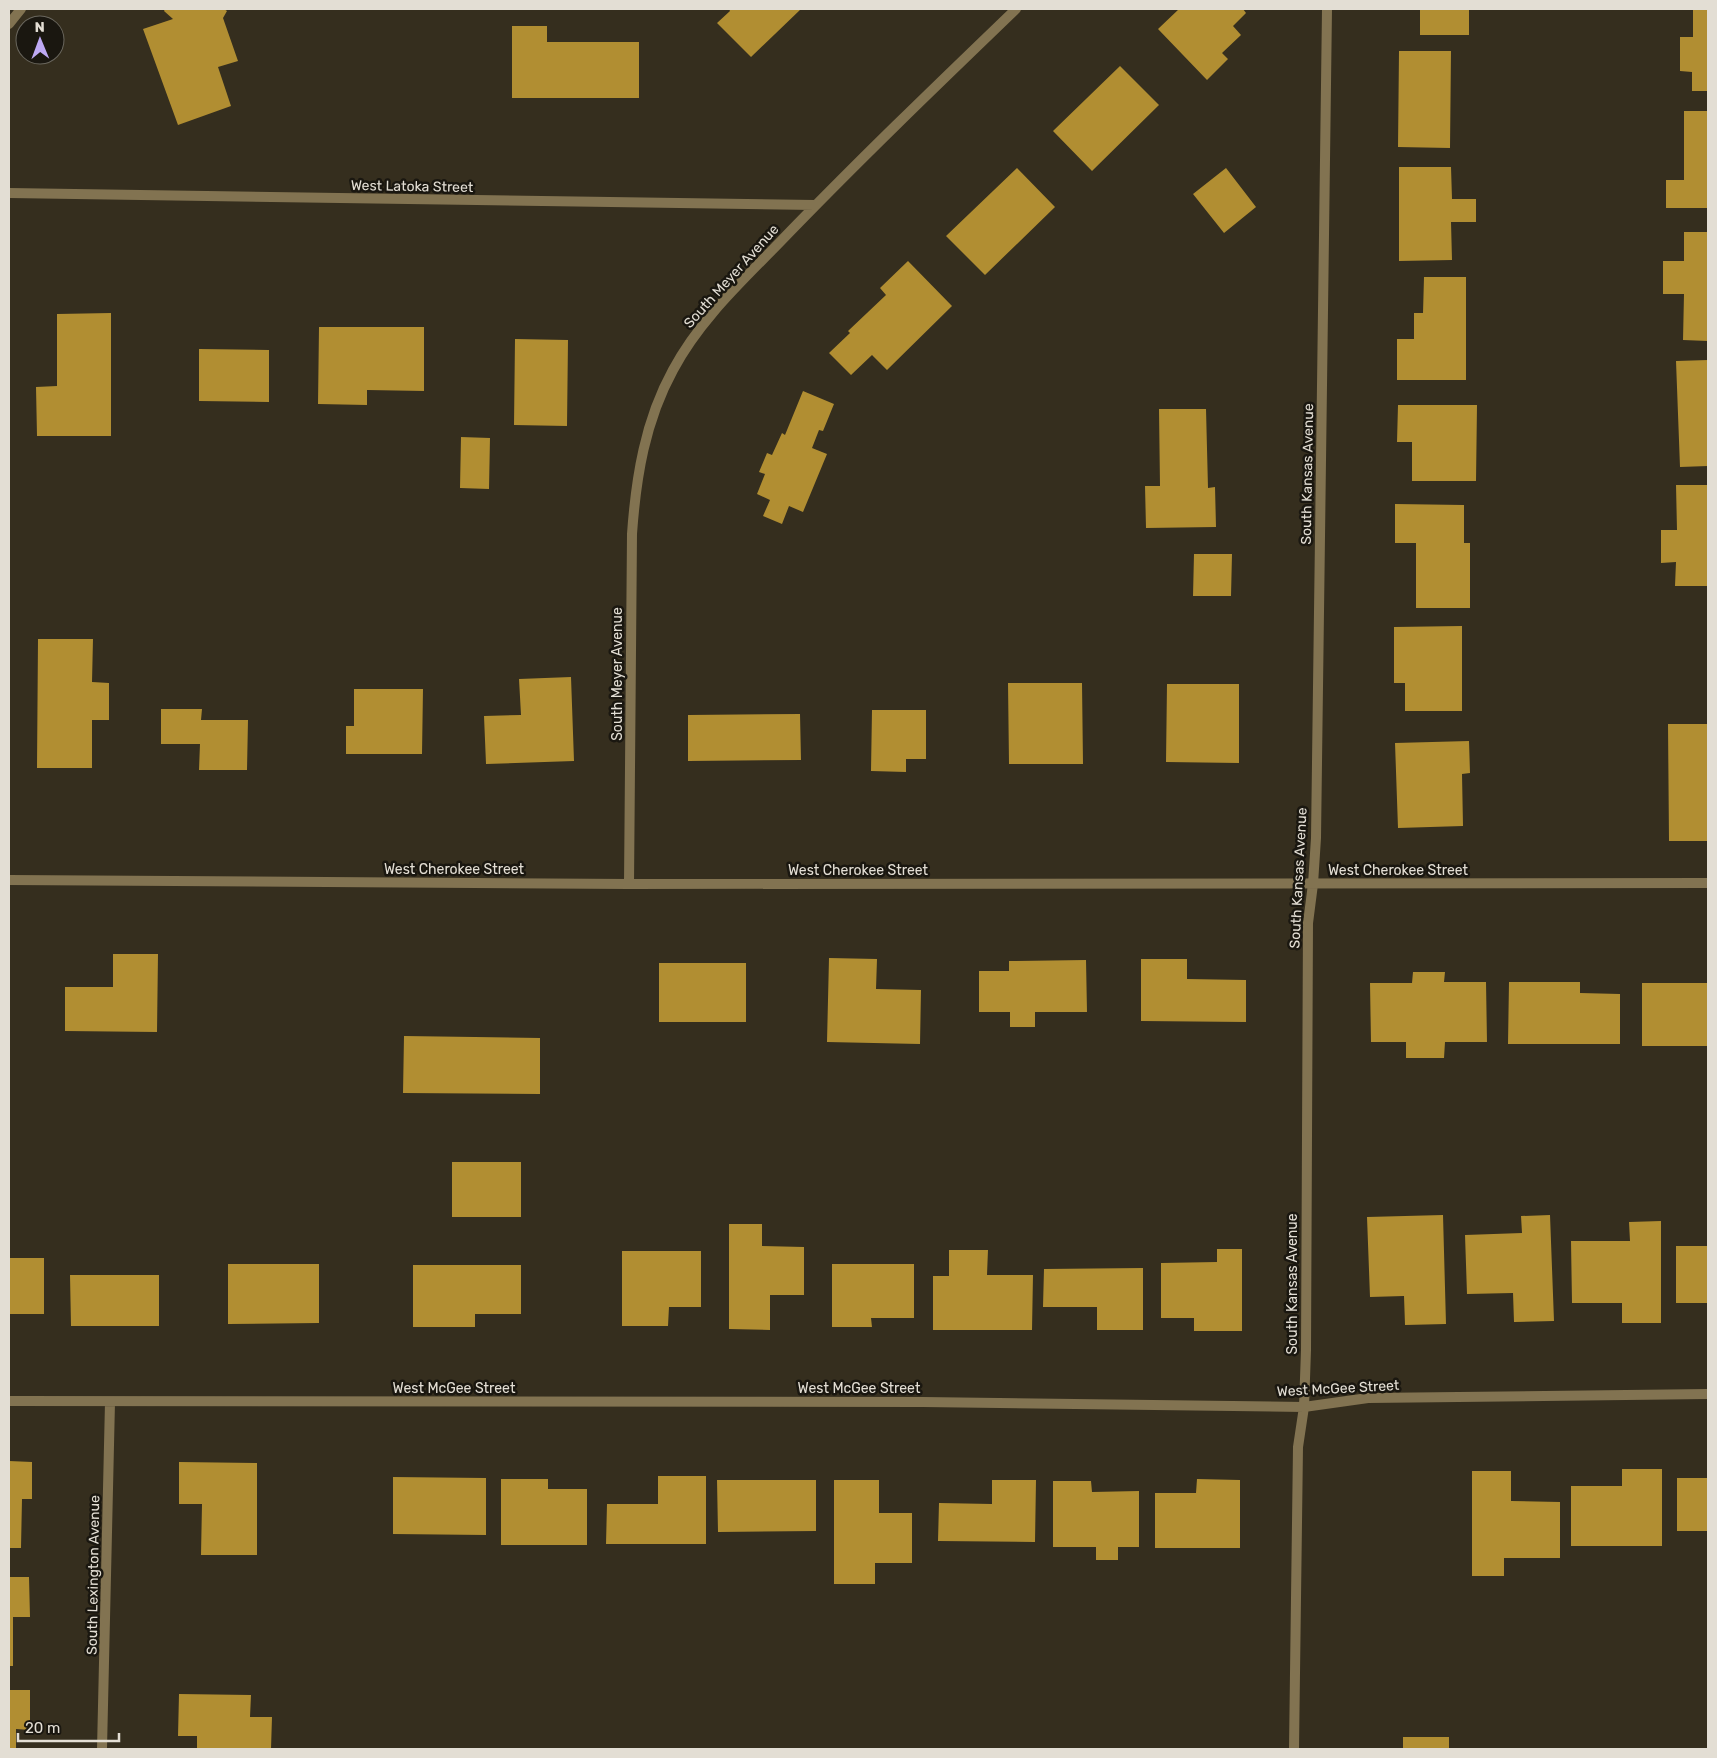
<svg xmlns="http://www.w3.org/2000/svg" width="1717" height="1758" viewBox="0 0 1717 1758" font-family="Rubik,sans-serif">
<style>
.building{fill:#b18e32}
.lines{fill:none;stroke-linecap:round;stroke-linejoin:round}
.street{stroke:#827351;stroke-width:10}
.labels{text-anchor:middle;stroke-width:5;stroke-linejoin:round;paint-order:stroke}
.street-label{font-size:14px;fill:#e3ded4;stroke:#1a1710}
</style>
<rect width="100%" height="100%" fill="#352e1e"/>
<path class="building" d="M165,9H224L227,11L223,18L238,61L218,67L231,106L178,125L143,29L173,19L164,11Z
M729,9H801L751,57L717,23L730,11Z
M1179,9H1243L1246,13L1233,26L1241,35L1222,53L1228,59L1207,80L1158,29Z
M1420,9H1469V35H1420Z
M1693,9H1708V91H1692V72L1680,71V37H1693Z
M512,26H547V42H639V98H512Z
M1399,51H1451L1450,148L1398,147Z
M1120,66L1159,105L1092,171L1053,131Z
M1684,111H1708V208H1666V180H1684Z
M1399,167H1451L1452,199H1476V222H1451L1452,260L1399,261Z
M1017,168L1055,207L985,275L946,236Z
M1226,168L1256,207L1224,233L1193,194Z
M1684,232H1708V341L1683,340L1684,294H1663V261H1684Z
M908,261L952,306L887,370L872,355L851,375L829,353L850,333L848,331L886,295L880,288Z
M1424,277H1466V380H1397V339H1414V313H1423Z
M111,313V436H37L36,387L57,386V314Z
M319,327H424V391L367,390V405L318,404Z
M515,339L568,340L567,426L514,425Z
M199,349L269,350V402L199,401Z
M1708,360V466L1680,467L1676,361Z
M803,391L834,404L823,431L819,430L812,448L827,454L803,512L789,506L782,524L763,516L770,500L757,494L765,474L759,472L767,453L772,455L782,433L785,435Z
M1398,405H1477L1476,481H1412V442H1397Z
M1159,409H1206L1208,488L1215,487L1216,527L1146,528L1145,486H1160Z
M461,437L490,438L489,489L460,488Z
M1676,485H1708V586H1675L1676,562L1661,563V530H1677Z
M1395,504L1464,505V543H1470V608H1416V543H1395Z
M1194,554H1232L1231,596H1193Z
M1462,626V711H1405V683H1394V627Z
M38,639H93L92,682L109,683V720H92V768H37Z
M571,677L574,761L486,764L484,716L521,715L519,679Z
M1008,683H1082L1083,764H1009Z
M1167,684H1239V763L1166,762Z
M354,689H423L422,754H346V726H354Z
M161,709H202L201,720H248L247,770H199L200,744H161Z
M872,710H926V759H906V772L871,771Z
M800,714L801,760L688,761V715Z
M1668,724H1708V841H1669Z
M1469,741L1470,773L1462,774L1463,826L1398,828L1395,743Z
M113,954H158L157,1032L65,1031V987H113Z
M829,958L877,959L876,989L921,990L920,1044L827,1042Z
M1141,959H1187V979L1246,980V1022L1141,1021Z
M1086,960L1087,1012H1035V1027H1010V1012H979V971H1009V961Z
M659,963H746V1022H659Z
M1413,972H1445L1444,982H1486L1487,1042H1445L1444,1058H1406V1042H1371L1370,983H1412Z
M1509,982H1580V993L1620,994V1044H1508Z
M1642,983H1708V1046H1642Z
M404,1036L540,1038V1094L403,1093Z
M452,1162H521V1217H452Z
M1443,1215L1446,1324L1405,1325L1404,1296L1370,1297L1367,1217Z
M1550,1215L1554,1321L1514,1322L1513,1293L1467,1294L1465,1235L1522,1233L1521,1216Z
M1661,1221V1323H1622V1303H1572L1571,1241H1630L1629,1222Z
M729,1224H762V1246L804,1247V1295H770V1330L729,1329Z
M1676,1246H1708V1303H1676Z
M1217,1249H1242V1331H1194V1318H1161V1263L1217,1262Z
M949,1250H988L987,1275H1033L1032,1330H933V1276H949Z
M622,1251H701V1307H669L668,1326H622Z
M9,1258H44V1314H9Z
M228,1264H319V1323L228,1324Z
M832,1264H914V1318H871L872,1327H832Z
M413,1265H521V1314H475V1327H413Z
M1143,1268V1330H1097V1307H1043L1044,1269Z
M70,1275H159V1326H71Z
M9,1461L32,1462V1499H22L21,1548H9Z
M179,1462L257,1463V1555H201L202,1504H179Z
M1622,1469H1662V1546H1571V1486H1622Z
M1472,1471H1511V1501L1560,1502V1558H1504V1576H1472Z
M658,1476H706V1544H606L607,1504H658Z
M393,1477L486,1478V1535L393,1534Z
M1677,1478H1708V1531H1677Z
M501,1479H548V1489H587V1545H501Z
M1197,1479L1240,1480V1548H1155V1493H1196Z
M717,1480H816V1531L718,1532Z
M834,1480H879V1513H912V1563H875V1584H834Z
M992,1480H1036L1035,1542L938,1541L939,1503L992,1504Z
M1053,1481H1091L1092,1492L1139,1491V1547H1118V1560H1096V1547H1053Z
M9,1577H29L30,1617H13V1666H9Z
M9,1690H30V1730L16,1729V1749H9Z
M179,1694L251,1695L250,1717H272L271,1749H197V1736H178Z
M1403,1737H1449V1749H1403Z"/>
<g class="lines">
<path class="street" d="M9,24L21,9
M9,193L815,205
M9,880L629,884L1708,883
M629,884L632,534C636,477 645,421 673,370C699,321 740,283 779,243C856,163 936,86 1016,9
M9,1401L923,1402L1304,1407L1368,1398L1708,1394
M102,1749L110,1402
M1294,1749L1298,1447L1304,1407L1306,1350L1308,923L1313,884L1316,838L1327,9"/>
</g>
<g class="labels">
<g class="street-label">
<text transform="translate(412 186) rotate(1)" y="5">West Latoka Street</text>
<text transform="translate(731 276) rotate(-48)" y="5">South Meyer Avenue</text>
<text transform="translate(1307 474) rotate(-89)" y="5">South Kansas Avenue</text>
<text transform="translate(617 674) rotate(-90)" y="5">South Meyer Avenue</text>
<text x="454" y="874">West Cherokee Street</text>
<text x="858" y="875">West Cherokee Street</text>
<text x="1398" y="875">West Cherokee Street</text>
<text transform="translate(1298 878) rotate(-87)" y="5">South Kansas Avenue</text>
<text transform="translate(1292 1284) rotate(-90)" y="5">South Kansas Avenue</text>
<text x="454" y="1393">West McGee Street</text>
<text x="859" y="1393">West McGee Street</text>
<text transform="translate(1338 1388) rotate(-3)" y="5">West McGee Street</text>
<text transform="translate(93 1575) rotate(-89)" y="5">South Lexington Avenue</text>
</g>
</g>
<rect width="1717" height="1758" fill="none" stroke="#e3ded4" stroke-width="20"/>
<g transform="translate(40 40) rotate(359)"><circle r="24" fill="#1a1710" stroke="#6a675e"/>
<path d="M0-4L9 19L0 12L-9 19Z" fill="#bea9f4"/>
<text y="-8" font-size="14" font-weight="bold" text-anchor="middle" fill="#e3ded4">N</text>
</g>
<path d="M18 1733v8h101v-8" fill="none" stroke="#e3ded4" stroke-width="2.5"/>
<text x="25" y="1733" font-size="15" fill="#e3ded4" stroke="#1a1710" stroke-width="4" paint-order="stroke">20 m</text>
</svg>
